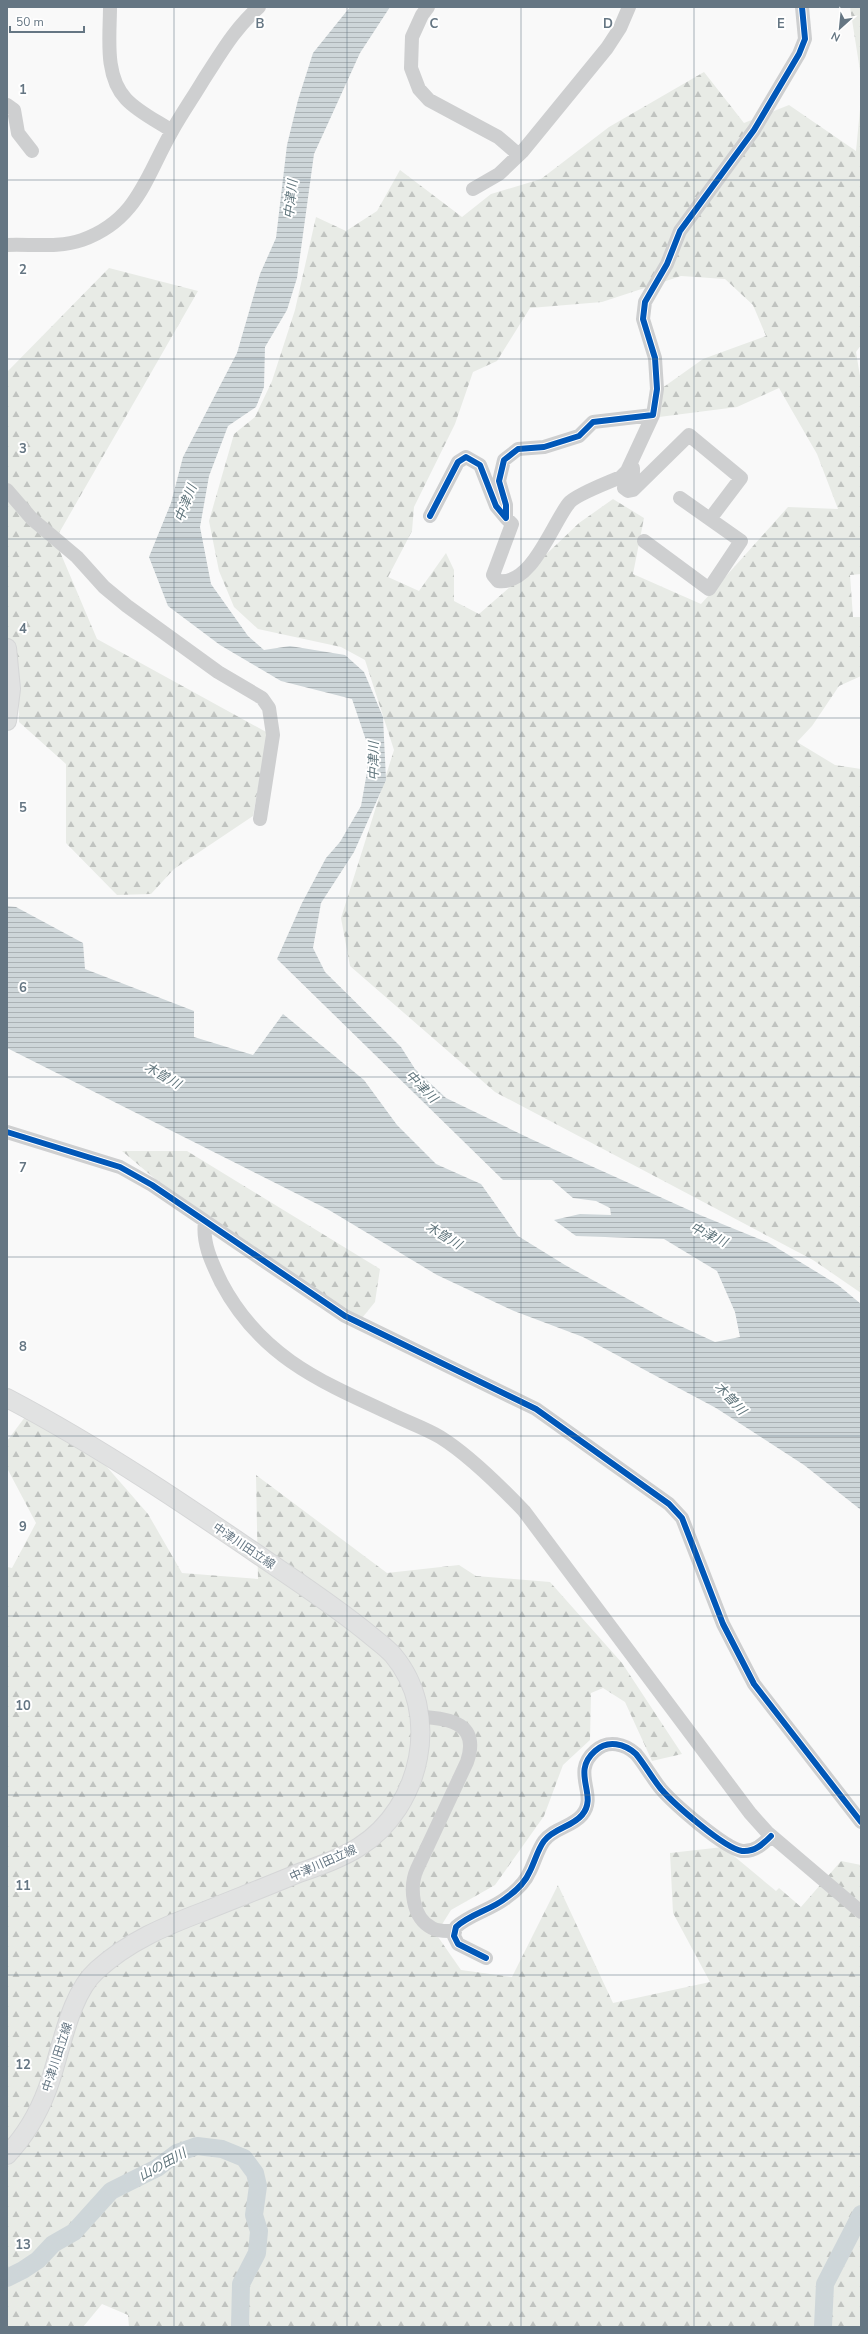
<svg xmlns="http://www.w3.org/2000/svg" width="868" height="2334" viewBox="0 0 868 2334" font-family="'Nunito Sans','Noto Sans JP',sans-serif">
<style>
.forest{fill:url(#forest-firs);fill-rule:evenodd}
.water{fill:url(#water-rules)}
.lines{fill:none;stroke-linecap:round;stroke-linejoin:round}
.river{stroke:#ced6d9;stroke-width:18}
.major-casing{stroke:#d5d6d7;stroke-width:20}
.minor{stroke:#cecfd0;stroke-width:14}
.major{stroke:#e1e2e2;stroke-width:18}
.cycleway-casing{stroke:#fff;stroke-width:8}
.cycleway{stroke:#0057b8;stroke-width:6}
.grid{fill:none;stroke:#657683;stroke-width:1;stroke-opacity:0.55}
.labels{text-anchor:middle;stroke-width:4;stroke-linejoin:round;paint-order:stroke}
.street-label{font-size:12px;fill:#657683;stroke:#fff}
.water-label{font-size:13px;font-style:italic;fill:#60757c;stroke:#fff}
.grid-label{font-size:13px;text-anchor:middle;font-weight:bold;fill:#657683;stroke:#fff;stroke-width:4;stroke-linejoin:round;paint-order:stroke}
</style>
<defs>
<pattern id="forest-firs" width="22" height="20" patternUnits="userSpaceOnUse"><rect width="22" height="20" fill="#e8ebe6"/><path d="M5 1l3.5 6h-7zM16 11l3.5 6h-7z" fill="#c0c3c0"/></pattern>
<pattern id="water-rules" width="6" height="5" patternUnits="userSpaceOnUse"><rect width="6" height="5" fill="#ced6d9"/><path d="M0 2.5h6" fill="none" stroke="#abb2b5"/></pattern>
</defs>
<rect width="100%" height="100%" fill="#f9f9f9"/>
<path class="forest" d="M850,7H861V77Z
M704,72L744,123L789,105L856,151L861,99V345L856,352L861,382V574L850,575L853,617H861V676L839,686L812,726L797,742L835,765L861,769V1293L813,1260L495,1092L350,966L341,918L394,750L365,660L341,647L258,629L234,607L219,571L209,521L234,434L255,417L272,381L295,310L316,217L346,231L377,211L400,170L462,217L491,194L541,179L609,127ZM681,276L725,279L753,305L766,336L703,359L658,391L659,417L737,407L779,388L817,454L838,509L788,507L701,604L633,574L644,518L613,499L579,523L533,567L479,614L454,601V570L446,553L419,591L388,577L412,531L414,507L455,424L473,372L497,361L530,308L602,302Z
M109,268L198,291L55,540L97,639L268,733L253,816L174,869L151,894L117,895L66,843V764L19,722L18,663H7V372Z
M122,1151H187L380,1269L375,1302L358,1323L249,1258Z
M25,1417L100,1459L148,1514L182,1573L258,1579L256,1475L387,1573L459,1565L476,1576L550,1582L622,1663L682,1754L652,1761L625,1702L603,1688L591,1693L590,1740L563,1765L544,1816L495,1885L451,1910L436,1934L461,1970L512,1977L558,1885L613,2003L710,1982L673,1913L670,1853L723,1847L776,1891L779,1888L801,1907L841,1861L861,1865V2327H129L128,2315L102,2304L83,2327H7V1567L12,1568L36,1523L7,1468V1441Z"/>
<path class="water" d="M350,7H390L360,53L314,154L297,278L287,310L265,347L264,387L256,407L228,426L209,476L200,527L211,584L248,636L264,650L290,646L345,655L364,672L383,717L386,780L354,852L321,903L313,948L325,972L401,1047L415,1069L446,1098L531,1139L700,1215L769,1243L838,1285L861,1304V1510L804,1465L716,1408L583,1337L514,1311L437,1275L329,1210L7,1048V906L16,907L83,943L85,969L194,1011V1037L253,1055L283,1014L364,1080L397,1125L436,1164L481,1184L518,1236L565,1265L663,1318L715,1342L740,1337L735,1312L717,1271L664,1239L576,1236L554,1220L580,1214L611,1215L610,1208L596,1201L573,1198L552,1180H503L277,959L302,903L326,858L340,842L361,806L367,772L368,746L352,699L281,681L220,645L168,606L149,557L171,503L183,457L237,353L260,274L276,238L287,145L298,100L313,53Z"/>
<g class="lines">
<path class="river" d="M7,2278L23,2270L38,2260L53,2244L74,2232L111,2191L157,2168L177,2153L197,2146L222,2149L244,2158L255,2173L258,2186L254,2215L259,2231L257,2253L241,2284L240,2327
M823,2327L825,2284L861,2214"/>
<defs>
<path id="major" d="M7,648L11,689L7,721
M7,1398C102,1448 190,1508 279,1569C310,1590 341,1611 370,1635C377,1641 386,1647 393,1655C442,1713 422,1807 359,1847C342,1858 319,1866 299,1873C268,1886 237,1898 205,1911C165,1926 129,1941 97,1970C68,1996 61,2054 47,2090C38,2114 25,2136 7,2155"/>
</defs>
<use href="#major" class="major-casing"/>
<path class="minor" d="M110,7C110,36 104,76 126,99C138,112 157,121 172,131
M428,7L422,15L412,37L411,68L419,89L429,100L498,137L519,155
M7,105L14,110L18,133L32,151
M473,189L499,174L522,152L607,48L620,28L629,7
M7,245C31,244 60,248 82,240C138,220 146,176 172,131C182,113 194,96 204,79C221,53 235,28 259,7
M633,468V472L624,488L628,491L633,490L689,435L741,478L710,519
M7,490L32,519L77,557L104,587L127,606L218,672L262,698L269,708L273,735L260,819
M430,516L458,462L466,457L480,465L496,506L506,518V505L499,481L504,460L518,449L544,447L579,436L593,422L653,415L657,389L655,358L643,319L645,302L667,264L680,231L754,130L799,54L805,39L802,7
M506,518L512,524L493,575L498,581C532,586 552,524 569,503C574,496 611,481 621,477L627,471L653,415
M644,541L709,589L741,541L680,498
M7,1132L120,1167L152,1185L345,1316L536,1409L669,1504L682,1518L723,1624L754,1684L861,1822
M205,1222C202,1243 212,1263 221,1282C260,1356 319,1381 391,1414C407,1422 425,1428 440,1437C469,1455 501,1487 524,1511L750,1813L767,1832L861,1912
M420,1717C451,1718 480,1724 467,1762L417,1869C409,1887 412,1918 432,1928C439,1932 447,1931 454,1931
M486,1958L458,1944L454,1936L456,1927C470,1914 491,1910 506,1898C516,1891 525,1883 530,1871C535,1861 538,1849 544,1841C554,1828 572,1827 582,1815C599,1795 570,1773 595,1751C608,1739 625,1744 636,1754C645,1765 652,1778 661,1789C674,1804 724,1848 742,1851C755,1852 763,1844 771,1836"/>
<use href="#major" class="major"/>
<defs>
<path id="cycleway" d="M430,516L458,462L466,457L480,465L496,506L506,518V505L499,481L504,460L518,449L544,447L579,436L593,422L653,415L657,389L655,358L643,319L645,302L667,264L680,231L754,130L799,54L805,39L802,7
M7,1132L120,1167L152,1185L345,1316L536,1409L669,1504L682,1518L723,1624L754,1684L861,1822
M486,1958L458,1944L454,1936L456,1927C470,1914 491,1910 506,1898C516,1891 525,1883 530,1871C535,1861 538,1849 544,1841C554,1828 572,1827 582,1815C599,1795 570,1773 595,1751C608,1739 625,1744 636,1754C645,1765 652,1778 661,1789C674,1804 724,1848 742,1851C755,1852 763,1844 771,1836"/>
</defs>
<use href="#cycleway" class="cycleway-casing"/>
<use href="#cycleway" class="cycleway"/>
</g>
<path class="grid" d="M174,7V2327M347,7V2327M521,7V2327M694,7V2327M7,180H861M7,359H861M7,539H861M7,718H861M7,898H861M7,1077H861M7,1257H861M7,1436H861M7,1616H861M7,1795H861M7,1975H861M7,2154H861"/>
<g class="labels">
<g class="street-label">
<text transform="translate(244 1546) rotate(34)" y="4">中津川田立線</text>
<text transform="translate(323 1863) rotate(-24)" y="4">中津川田立線</text>
<text transform="translate(57 2057) rotate(-72)" y="4">中津川田立線</text>
</g>
<g class="water-label">
<text transform="translate(290 199) rotate(-84)" y="5">中津川</text>
<text transform="translate(185 503) rotate(-69)" y="5">中津川</text>
<text transform="translate(373 761) rotate(-90)" y="5">中津川</text>
<text transform="translate(163 1075) rotate(30)" y="5">木曽川</text>
<text transform="translate(422 1086) rotate(45)" y="5">中津川</text>
<text transform="translate(709 1234) rotate(26)" y="5">中津川</text>
<text transform="translate(444 1235) rotate(31)" y="5">木曽川</text>
<text transform="translate(731 1398) rotate(47)" y="5">木曽川</text>
<text transform="translate(162 2164) rotate(-29)" y="5">山の田川</text>
</g>
</g>
<g class="grid-label">
<text x="260" y="28">B</text>
<text x="434" y="28">C</text>
<text x="608" y="28">D</text>
<text x="781" y="28">E</text>
<text x="23" y="94">1</text>
<text x="23" y="274">2</text>
<text x="23" y="453">3</text>
<text x="23" y="633">4</text>
<text x="23" y="812">5</text>
<text x="23" y="992">6</text>
<text x="23" y="1172">7</text>
<text x="23" y="1351">8</text>
<text x="23" y="1531">9</text>
<text x="23" y="1710">10</text>
<text x="23" y="1890">11</text>
<text x="23" y="2069">12</text>
<text x="23" y="2249">13</text>
</g>
<rect width="868" height="2334" fill="none" stroke="#657683" stroke-width="16"/>
<g transform="translate(840 28) rotate(207)" stroke="#ffffff" stroke-width="3" paint-order="stroke">
<path d="M0-3L7 15L0 10L-7 15Z" fill="#657683"/>
<text y="-6" font-size="11" font-weight="bold" text-anchor="middle" fill="#657683">N</text>
</g>
<path d="M10 26v6h74v-6" fill="none" stroke="#657683" stroke-width="2"/>
<text x="16" y="26" font-size="12" fill="#657683" stroke="#ffffff" stroke-width="3" paint-order="stroke">50 m</text>
</svg>
